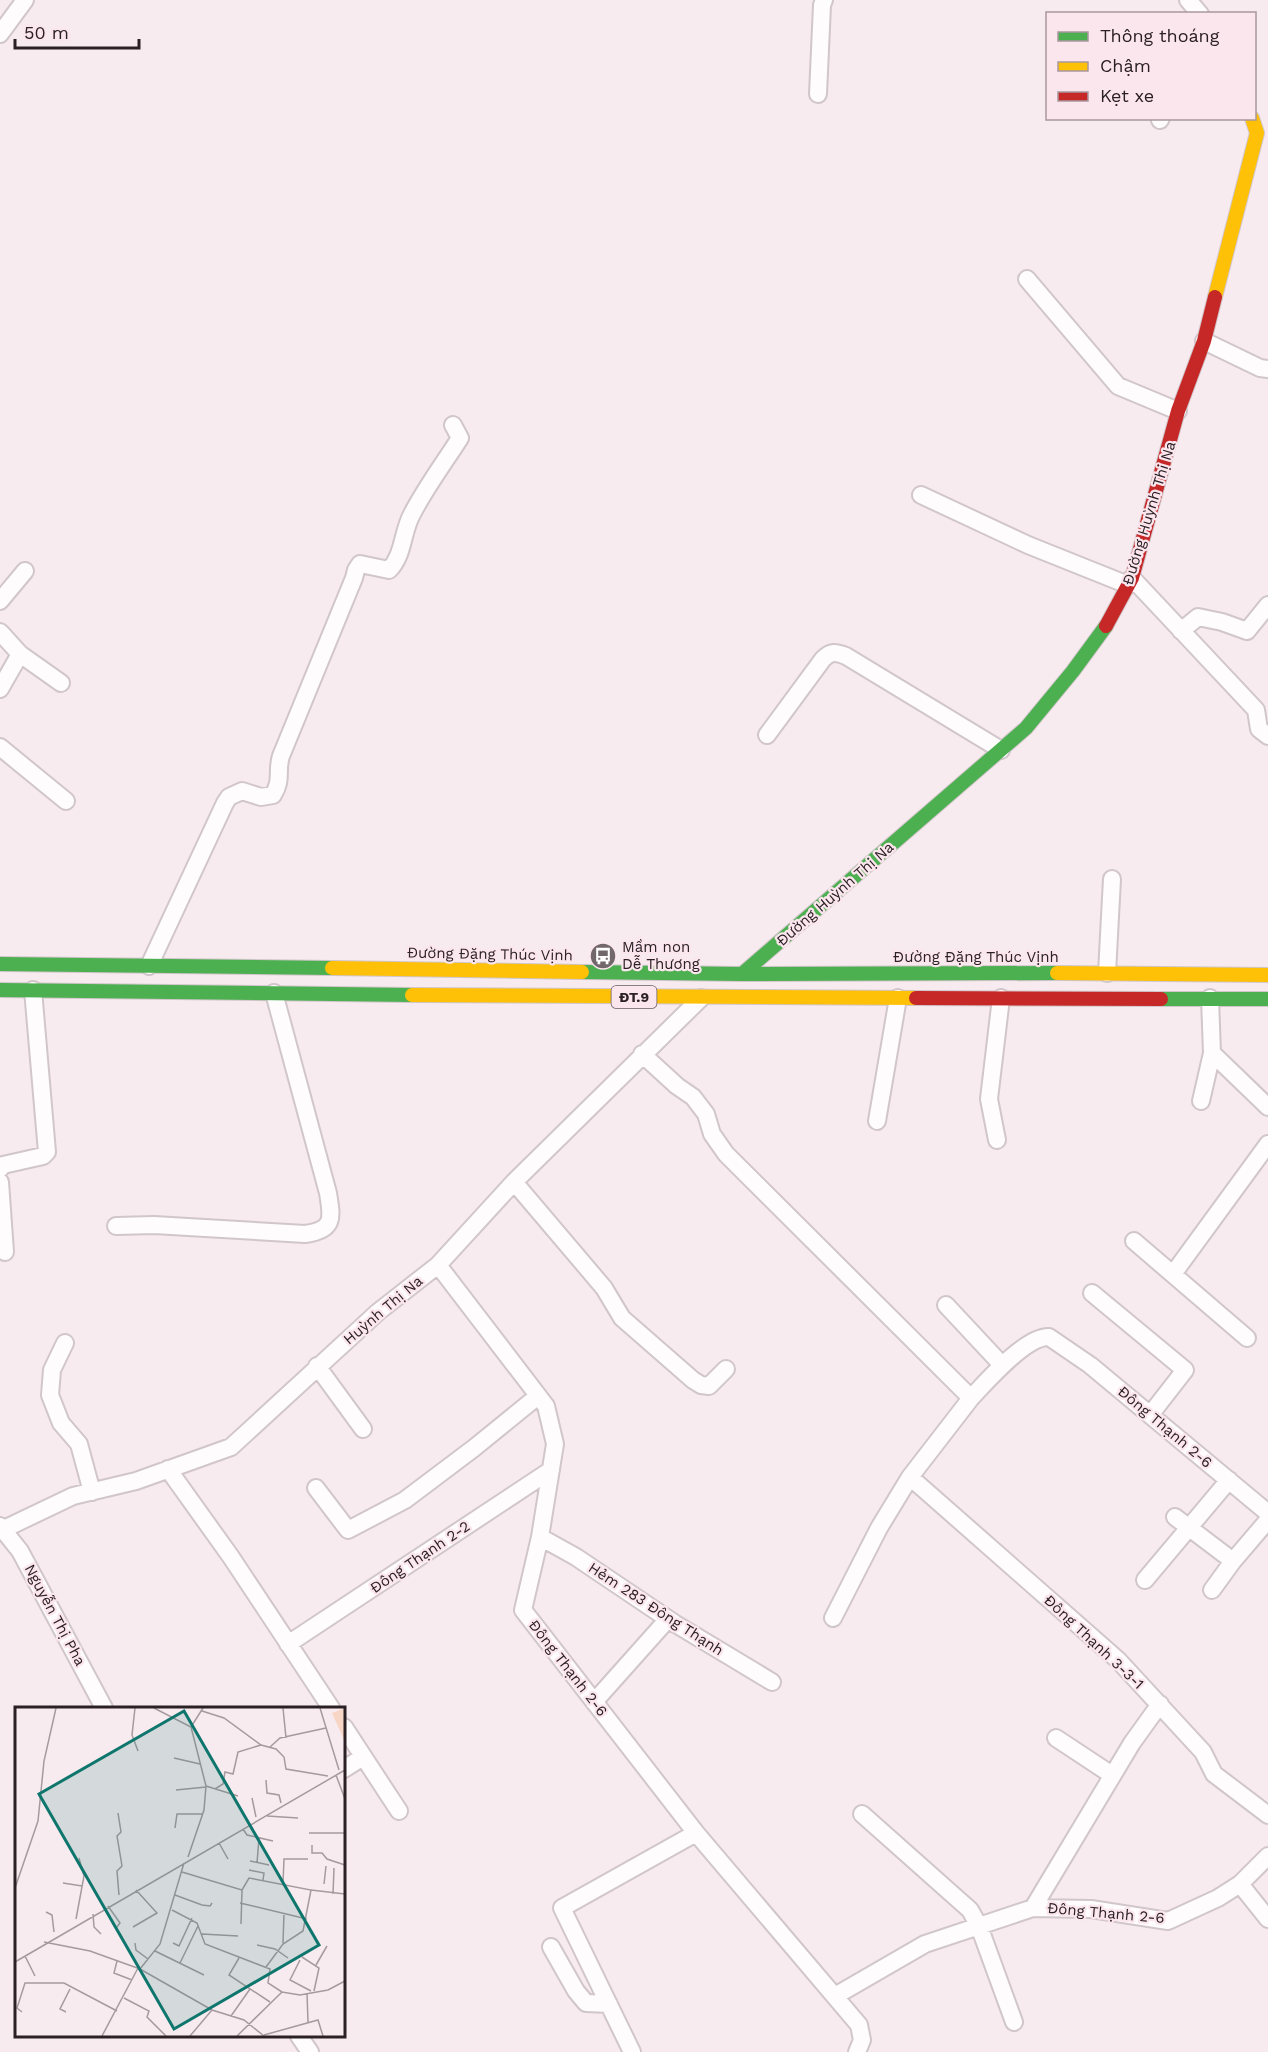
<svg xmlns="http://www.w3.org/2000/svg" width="1268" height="2052" viewBox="0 0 1268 2052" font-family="'Work Sans',sans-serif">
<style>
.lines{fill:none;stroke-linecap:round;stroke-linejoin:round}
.street-casing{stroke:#d1c6ca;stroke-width:20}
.fast-casing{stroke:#d1c6ca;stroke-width:16}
.slow-casing{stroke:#d1c6ca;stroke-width:16}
.jam-casing{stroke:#d1c6ca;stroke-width:16}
.street{stroke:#fefcfd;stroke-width:16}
.fast{stroke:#4caf50;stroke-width:14}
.slow{stroke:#ffc107;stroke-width:14}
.jam{stroke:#c62828;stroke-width:14}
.labels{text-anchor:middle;stroke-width:4.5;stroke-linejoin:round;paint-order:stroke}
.shield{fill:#fce6ee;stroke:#6a5c61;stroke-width:1.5}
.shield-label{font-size:14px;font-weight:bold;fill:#2b2125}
.street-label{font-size:15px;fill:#2b2125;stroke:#fce6ee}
.poi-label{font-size:15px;fill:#2b2125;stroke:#fce6ee;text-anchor:start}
.inset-road{fill:none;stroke:#a59a9e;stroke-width:1.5}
.view{fill:#0f766e;fill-opacity:0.15;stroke:#0f766e;stroke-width:3}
.inset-edge{fill:none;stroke:#2b2125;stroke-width:3}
</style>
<rect width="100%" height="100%" fill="#f7ebef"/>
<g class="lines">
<defs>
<path id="street" d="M1188,0L1200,14
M0,34L25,0
M818,94L822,5L824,0
M1160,120L1161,118
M1027,279L1118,386L1178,411
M1204,341L1260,368L1268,369
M921,495L1028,545L1128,585
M1132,578L1256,710L1259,729L1268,736
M0,601L25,571
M1181,631L1198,617L1222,622L1247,631L1268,605
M0,632L20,654L0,689
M20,654L61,683
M767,735L823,659C831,651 836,652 846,656L1001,750
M0,747L66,801
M149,966L225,803L229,797L242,791L261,797L273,795C283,779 276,771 281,756L354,578L356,570L360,564L389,570C404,555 402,532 412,514C426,487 444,463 460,438L453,425
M1107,973L1112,879
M1210,998L1212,1053L1268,1107
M642,1054L677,1086L693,1097L706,1114L712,1134L726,1154L971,1398L910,1477L879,1528L833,1618
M1201,1101L1212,1053
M877,1121L898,998
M997,1140L989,1099L1001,998
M0,1169L3,1165L43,1156L47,1152L33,990
M0,1182L5,1252
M514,1182L604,1288L622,1318L693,1380L701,1385L709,1386L726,1369
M116,1226L154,1225L305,1234C335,1230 332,1218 328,1193L274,993
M1134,1241L1247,1338
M438,1265L546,1406L555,1444L540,1537L523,1610L696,1833L859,2025L862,2040L857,2052
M1173,1274L1268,1144
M1092,1293L1185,1370L1150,1415
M946,1305L1002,1365
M65,1343L52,1370L50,1395L61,1423L79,1444L92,1492
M317,1366L363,1429
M971,1398C987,1381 1026,1336 1049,1337L1090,1365L1268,1513
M168,1469L231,1557L331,1708
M910,1477L1118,1660L1203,1752L1214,1774L1268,1815
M316,1488L348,1530L405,1500L474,1448L538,1396
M1175,1517L1233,1561
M0,1526L20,1551L104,1708
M4,1529L73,1496L136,1481L231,1447L378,1312L438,1265L514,1182L701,998
M540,1537L576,1557L674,1623L772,1682
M1145,1580L1229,1480
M1212,1590L1233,1561L1268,1520
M288,1644L551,1470
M594,1702L668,1619
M344,1727L399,1811
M1056,1738L1112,1775
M344,1769L363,1757
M862,1814L970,1910L979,1926L1014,2022
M1240,1884L1268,1919
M1033,1908L1132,1743L1160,1704
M551,1947L576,1991L586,2003L609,2004
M835,1996L925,1944L1033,1908L1091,1909L1168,1921L1218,1898L1240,1884L1268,1856
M299,2036L310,2052
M632,2052L562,1908L696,1833"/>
<path id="fast" d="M0,964L332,968
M582,972L742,974L1057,973
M742,974L1026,728L1073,671L1106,626
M0,990L412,995
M1161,999H1268"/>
<path id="slow" d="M1215,297L1257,133L1252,118
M332,968L582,972
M1057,973L1268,975
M412,995L916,998"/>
<path id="jam" d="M1106,626L1132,578L1178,411L1204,341L1215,297
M916,998L1161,999"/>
</defs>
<use href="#street" class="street-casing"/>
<use href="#fast" class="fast-casing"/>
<use href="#slow" class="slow-casing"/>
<use href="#jam" class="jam-casing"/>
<use href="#street" class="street"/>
<use href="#fast" class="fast"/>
<use href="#slow" class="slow"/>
<use href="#jam" class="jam"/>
</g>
<defs>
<symbol id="bus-disc" viewBox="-11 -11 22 22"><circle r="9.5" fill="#72686c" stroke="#fce6ee"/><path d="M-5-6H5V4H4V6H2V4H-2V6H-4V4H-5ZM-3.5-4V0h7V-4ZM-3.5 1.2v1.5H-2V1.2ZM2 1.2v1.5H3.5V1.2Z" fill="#fff"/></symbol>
</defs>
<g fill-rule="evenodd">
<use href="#bus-disc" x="588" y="941" width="30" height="30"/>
</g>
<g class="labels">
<rect class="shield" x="611.5" y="986" width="45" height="22" rx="4.5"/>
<g class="shield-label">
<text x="634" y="1002">ĐT.9</text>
</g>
<g class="street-label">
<text transform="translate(1149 513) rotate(-73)" y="5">Đường Huỳnh Thị Na</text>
<text transform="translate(835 894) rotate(-41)" y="5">Đường Huỳnh Thị Na</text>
<text transform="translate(490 954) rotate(1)" y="5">Đường Đặng Thúc Vịnh</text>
<text x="976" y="962">Đường Đặng Thúc Vịnh</text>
<text transform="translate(383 1310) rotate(-40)" y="5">Huỳnh Thị Na</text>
<text transform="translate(1165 1427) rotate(40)" y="5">Đông Thạnh 2-6</text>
<text transform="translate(420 1557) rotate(-34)" y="5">Đông Thạnh 2-2</text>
<text transform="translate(656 1609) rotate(33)" y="5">Hẻm 283 Đông Thạnh</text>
<text transform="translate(55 1615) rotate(62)" y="5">Nguyễn Thị Pha</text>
<text transform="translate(1094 1642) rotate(43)" y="5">Đông Thạnh 3-3-1</text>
<text transform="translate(568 1668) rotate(52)" y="5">Đông Thạnh 2-6</text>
<text transform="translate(1106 1913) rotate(5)" y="5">Đông Thạnh 2-6</text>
</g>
<g class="poi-label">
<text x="622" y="952">Mầm non<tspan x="622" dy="17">Dễ Thương</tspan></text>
</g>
</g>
<g transform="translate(15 1707)">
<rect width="330" height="330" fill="#f7ebef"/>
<path d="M330,1V35L317,6Z" fill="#f8d6c5"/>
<path class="inset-road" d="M120,1L117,28L123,44M139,1L176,20L191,79L189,103L173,150M268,1L271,31M305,1L324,63M187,4L209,11L246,38L261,42L269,50L271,62L313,69M176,20L188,1M255,40L265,31L311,21M159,51L185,57M321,68L330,92M251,73L252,86L264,88L266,96M191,79L223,89M200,82L208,77L210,65L218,67L223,45L246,38M161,83L191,80M237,91L241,110M103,106L106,125L102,129L107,159L102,164L104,188M252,109L283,111M160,121L162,107H187M228,122L232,128L258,134M294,126H330M204,136L213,152M297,138V146H307L312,152L330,158M235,154L254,158M242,156L244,131M234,163L249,166L248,173M167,165L227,183L226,217M48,176L67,179M268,176L269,152H293M309,177L311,159M0,181L23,114L29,54L41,1M227,183L234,171L296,183L288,224L268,237L251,260M296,183L330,187M318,187L319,161M160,188L187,198L195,199L197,196M225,196L292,212M93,199L105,216L101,221L107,230M157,203L182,216L190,237L255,262L253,276L267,285M31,205L37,208L39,225M78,207L79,220L86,227M61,212L69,169L64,151M118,220L142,206L121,183M187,227L223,229M29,235L75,244L125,262L197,303L229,313L249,329M120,236L121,243L133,252M158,236L164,239L177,211M268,236L269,206M242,238L260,242L273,251M140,244L189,268M10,249L20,269M287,250L304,261L299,284M224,251L214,268L255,295M285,253L275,273L296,284M102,254L99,266L117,273M0,255L330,63M165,256L183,219M301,258L312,239M125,262L145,237L169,156M292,286L293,315M109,291L134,304L132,310L151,329M7,305L2,301L10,276H49L102,304M51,305L45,302L55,282M216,309L235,282M249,328L303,313L308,329M87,329L123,261M175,329L197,303M222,329L267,285L285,288L313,283L330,274"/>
<path class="view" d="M169,4L304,238L159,322L24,87Z"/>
<rect width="330" height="330" class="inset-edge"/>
</g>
<rect x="1046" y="12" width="210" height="108" fill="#fce6ee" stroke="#a8979e" stroke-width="1.5"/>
<rect x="1058" y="32" width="30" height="9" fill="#4caf50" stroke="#a8979e" stroke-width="1.5"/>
<text x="1100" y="42" font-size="18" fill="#2b2125">Thông thoáng</text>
<rect x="1058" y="62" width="30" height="9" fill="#ffc107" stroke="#a8979e" stroke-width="1.5"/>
<text x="1100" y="72" font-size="18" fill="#2b2125">Chậm</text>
<rect x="1058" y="92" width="30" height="9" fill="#c62828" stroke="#a8979e" stroke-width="1.5"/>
<text x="1100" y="102" font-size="18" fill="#2b2125">Kẹt xe</text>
<path d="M15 39v9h124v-9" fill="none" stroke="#2b2125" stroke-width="3"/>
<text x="24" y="39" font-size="18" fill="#2b2125" stroke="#fce6ee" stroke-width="4.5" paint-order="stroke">50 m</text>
</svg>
